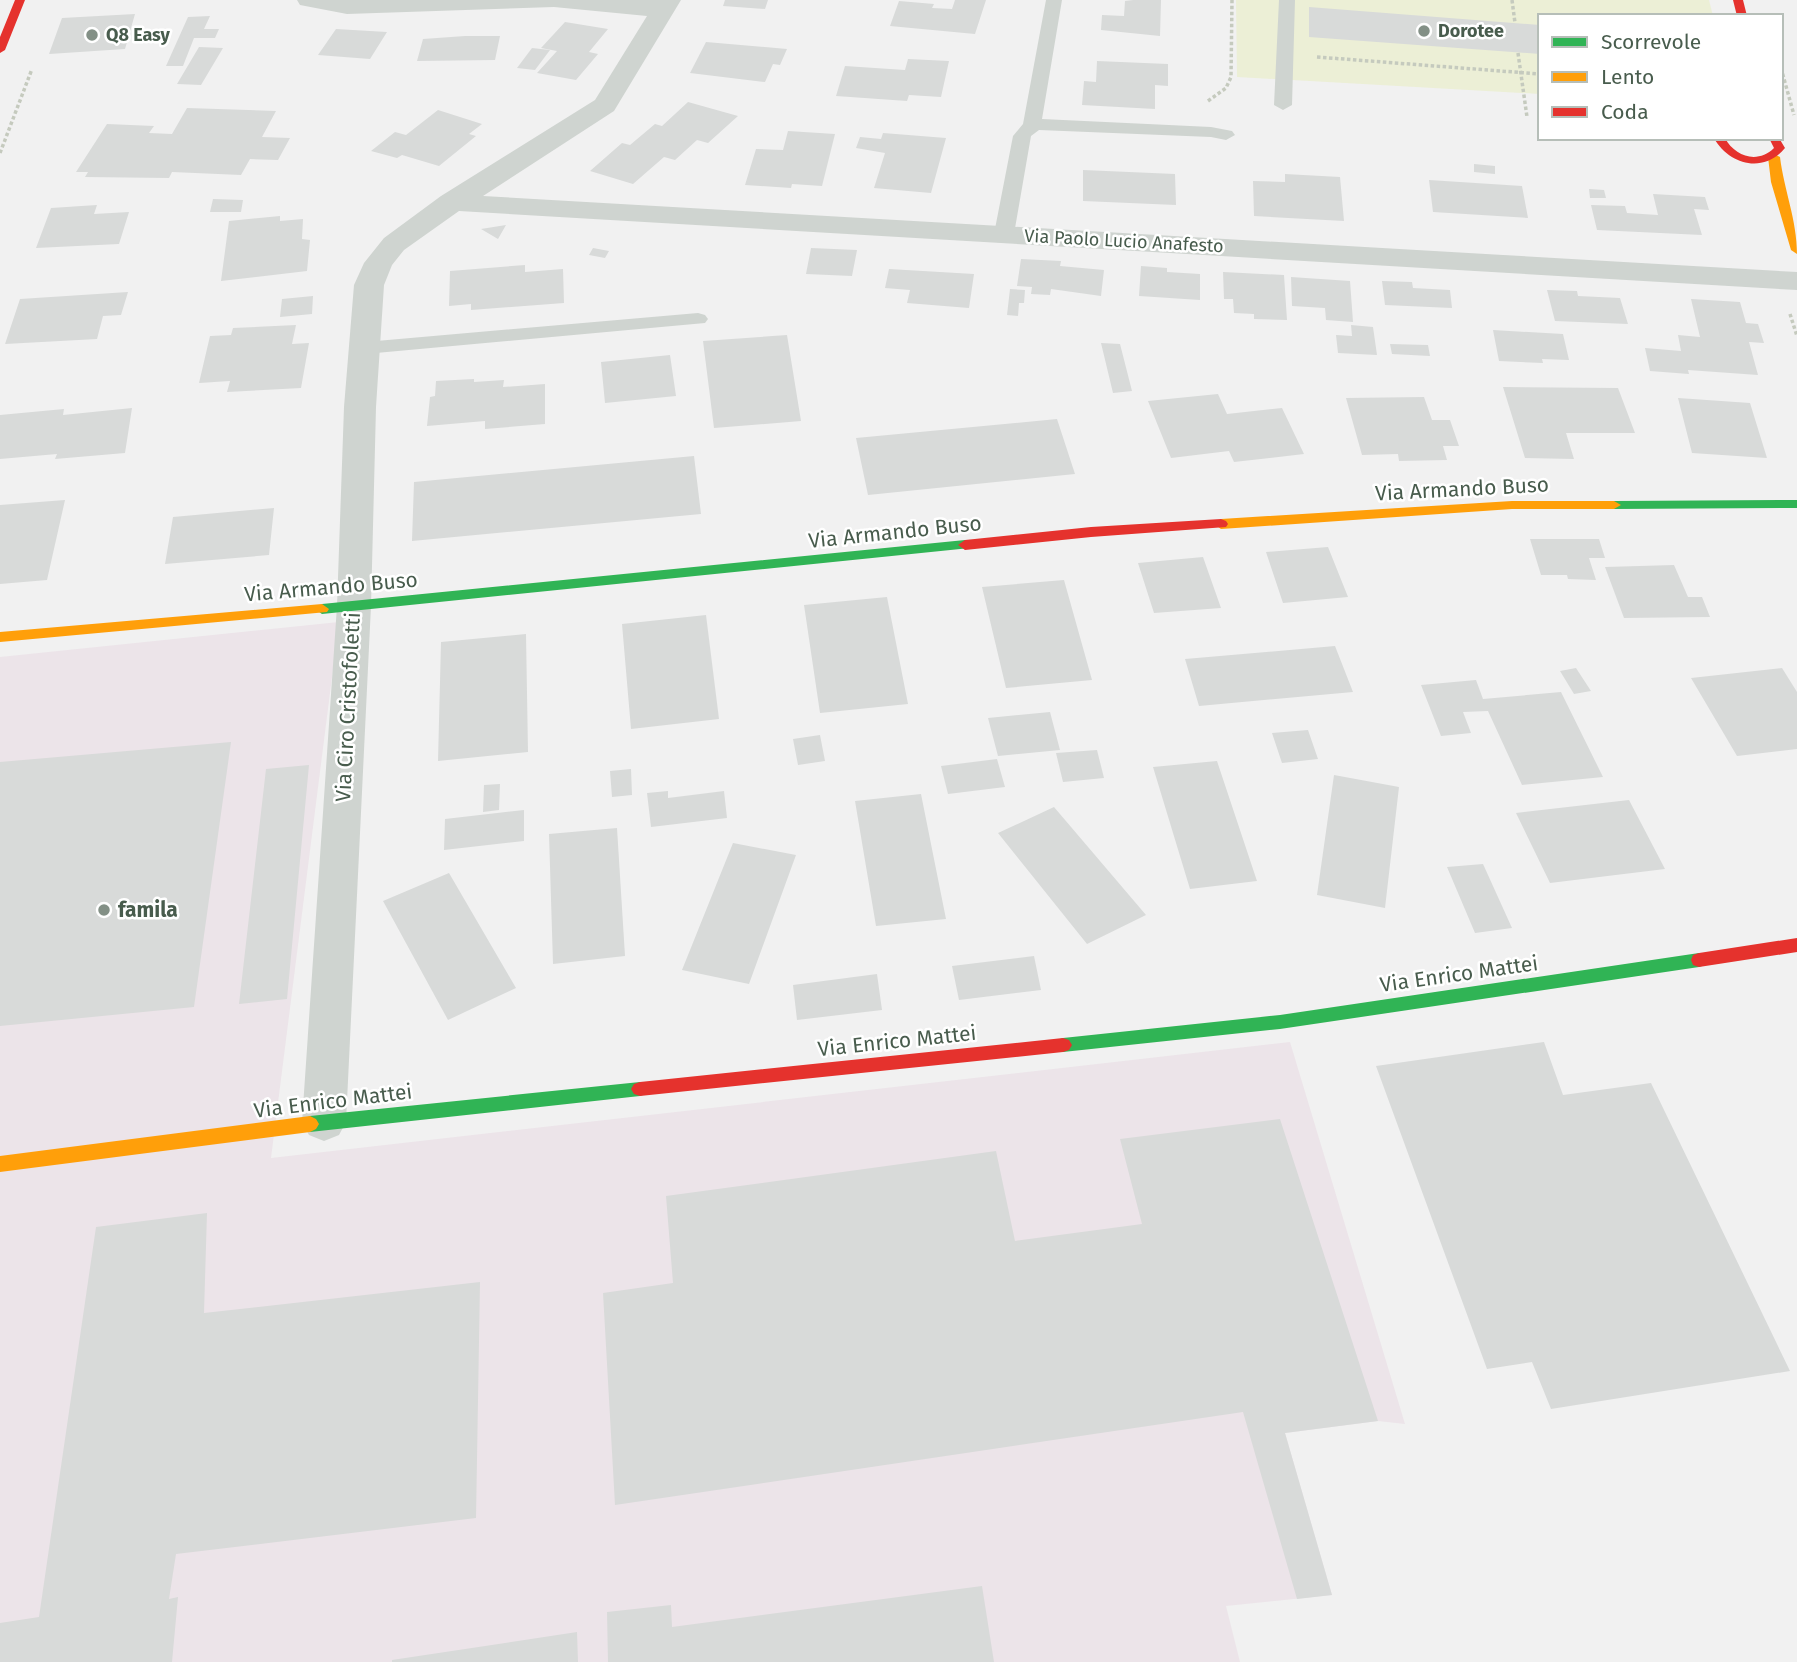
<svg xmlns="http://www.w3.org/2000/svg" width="1797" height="1662" viewBox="0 0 1797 1662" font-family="'Fira Sans',sans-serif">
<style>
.commercial{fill:#ece4e9}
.green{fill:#ecefd6}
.building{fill:#d8dad9}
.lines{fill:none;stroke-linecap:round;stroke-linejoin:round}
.path{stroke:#c5cabe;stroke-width:3.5;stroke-dasharray:3.5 2.5;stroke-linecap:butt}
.lane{fill:#cfd4d0;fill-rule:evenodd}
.street{fill:#cfd4d0;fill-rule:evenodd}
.fast{fill:#30b455;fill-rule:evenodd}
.slow{fill:#ff9f0a;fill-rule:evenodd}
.jam{fill:#e5322d;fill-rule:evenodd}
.poi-dot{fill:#839086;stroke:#fff;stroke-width:2.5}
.labels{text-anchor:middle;stroke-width:5;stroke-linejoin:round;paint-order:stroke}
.far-poi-label{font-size:18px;font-weight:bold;fill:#485c4d;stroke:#fff;text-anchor:start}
.far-street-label{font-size:18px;fill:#485c4d;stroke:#fff}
.street-label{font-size:21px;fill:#485c4d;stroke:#fff}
.poi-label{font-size:21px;font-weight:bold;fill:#485c4d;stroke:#fff;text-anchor:start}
</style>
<rect width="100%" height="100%" fill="#f1f1f1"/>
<path class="commercial" d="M339,622L271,1158L1290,1042L1405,1424L1378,1421L1285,1433L1332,1595L1226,1606L1240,1662H0V657Z"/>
<path class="green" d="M1236,0H1709L1713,16H1540V94L1237,77Z"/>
<path class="building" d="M725,0H768L765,9L723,6Z
M955,0H986L975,34L890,26L899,1L934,4L932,8L952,9Z
M1133,0H1161L1160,36L1101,30L1102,15L1124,16L1125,1Z
M1309,7L1540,25V54L1309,37Z
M135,14L125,49L49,54L62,18Z
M210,16L204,29H219L215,38H194L183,66H166L188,17Z
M565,22L608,29L589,52L598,54L576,80L537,73L557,51L541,48Z
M336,29L387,32L370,59L318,55Z
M465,36H500L495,60L417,61L423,39Z
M706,42L787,49L780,65L773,64L765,82L690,73Z
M199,47L223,48L201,85L177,84Z
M532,48L550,50L535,70L517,68Z
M908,59L949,61L941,97L909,95L907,101L836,96L845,66L905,70Z
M1097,61L1168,64V86L1155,85V109L1082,105L1084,81L1096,82Z
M688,102L738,116L708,143L697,140L675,160L664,157L633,184L590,171L622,143L630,145L655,124L662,126Z
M187,108L276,111L262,137L290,138L278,160L250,159L241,175L172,172L169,178L85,177L88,172H76L107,124L154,126L149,133L172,134Z
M438,110L482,124L469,134L476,136L439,166L402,155L397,158L371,151L395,132L406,135Z
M788,131L835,134L822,186L792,184L791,188L745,185L756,149L783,150Z
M883,133L946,138L931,193L874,188L885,153L856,148L860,137L881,139Z
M1474,164L1495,166V174L1474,172Z
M1083,170L1175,174L1176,205L1083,201Z
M1285,174L1340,177L1344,221L1254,216L1253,181L1285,182Z
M1429,180L1522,186L1528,218L1433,212Z
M1589,189L1604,190L1606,198H1590Z
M1653,194L1705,197L1709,210L1694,209L1702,235L1597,230L1591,205L1625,206L1627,213L1658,215Z
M213,199L243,200L241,212H210Z
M97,205L94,214L129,212L119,244L36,248L51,208Z
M280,216V221L303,219L302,239L310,240L307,271L221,281L229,221Z
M506,225L498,239L481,229Z
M593,248L609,251L605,258L589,255Z
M811,248L857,250L852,276L806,274Z
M1021,259L1061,261L1060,266L1104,270L1101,296L1051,289L1050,295L1031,294L1032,287L1017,286Z
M525,265V272L563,269L564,303L471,310V304L449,306L450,271Z
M1141,266L1167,268V272L1200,274V300L1139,296Z
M889,269L974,274L969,308L907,303L910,290L885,288Z
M1223,272L1284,275L1287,320L1254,319V314L1234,313L1233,299H1224Z
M1291,277L1350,281L1353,322L1326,320L1325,308L1292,306Z
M1382,281L1412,282L1413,288L1450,290L1452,308L1385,305Z
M1010,289L1025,290L1024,303H1019L1018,316L1007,315Z
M1547,290L1577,291L1578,296L1620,298L1628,324L1555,321Z
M128,292L121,315L103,316L97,339L5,344L20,299Z
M313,296L312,314L280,317L282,299Z
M1691,299L1740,302L1746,323L1758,324L1764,343L1749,342L1758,375L1688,370L1689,374L1650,371L1645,348L1681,351L1678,335L1700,337Z
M296,325L292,344L309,343L301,388L227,392L230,381L199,383L210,336L231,335L233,328Z
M1351,325L1373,327L1377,355L1338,353L1336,335L1352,336Z
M1493,330L1563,334L1569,360L1542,359L1543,363L1499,361Z
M787,335L801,421L714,428L703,341Z
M1101,343L1120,344L1132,391L1113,393Z
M1390,344L1428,345L1430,356L1392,354Z
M670,355L676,396L605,403L601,362Z
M474,379V382L504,380L503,387L545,384V424L485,429V421L427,426L430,397L435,396L436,381Z
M1503,387L1618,388L1635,433H1566L1574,459L1525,458Z
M1218,394L1227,414L1282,408L1304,454L1234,462L1229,451L1171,458L1148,401Z
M1424,397L1432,420H1450L1459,446H1443L1447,460L1399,461L1398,454L1362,455L1346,398Z
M1678,398L1750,403L1767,458L1692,453Z
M132,408L125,453L55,459L57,454L0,459V415L64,409L63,415Z
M1057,419L1075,474L868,495L856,438Z
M694,456L701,514L412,541L414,482Z
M65,500L47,580L0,584V505Z
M274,508L269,555L165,564L173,517Z
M1530,539H1599L1605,558H1589L1596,580L1568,579L1567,575H1541Z
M1328,547L1348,597L1283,603L1266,552Z
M1203,557L1221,608L1154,613L1138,563Z
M1674,565L1688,597H1702L1710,617L1624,618L1605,567Z
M1064,580L1092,680L1006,688L982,587Z
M887,597L908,704L820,713L804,605Z
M706,615L719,719L631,729L622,624Z
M526,634L528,752L438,761L441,642Z
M1335,646L1353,692L1199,706L1185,659Z
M1576,668L1591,691L1574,694L1560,671Z
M1782,668L1797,692V749L1737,756L1691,678Z
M1476,680L1483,699L1561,692L1603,777L1522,785L1488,711L1463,712L1471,733L1441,736L1421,685Z
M1050,712L1060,750L998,756L988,718Z
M1308,730L1318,759L1282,763L1272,733Z
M820,735L825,761L798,765L793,739Z
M231,742L194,1007L0,1026V762Z
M1097,750L1104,778L1063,782L1056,753Z
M997,759L1005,787L948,794L941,766Z
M1217,761L1257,881L1190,889L1153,767Z
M309,765L287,999L239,1004L266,769Z
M631,769L632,795L612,797L610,771Z
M1334,775L1399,787L1385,908L1317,895Z
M500,784L499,810L483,812L484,785Z
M668,791V798L724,791L727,818L651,827L647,793Z
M921,794L946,919L876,926L855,801Z
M1629,800L1665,869L1550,883L1516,813Z
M1054,807L1146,915L1087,944L998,833Z
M524,810V841L444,850L445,819Z
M617,828L625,956L553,964L549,834Z
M733,843L796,855L749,984L682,970Z
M1483,864L1512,928L1475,933L1447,867Z
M449,873L516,988L448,1020L383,901Z
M1034,956L1041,990L959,1000L952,966Z
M877,974L882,1010L797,1020L793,985Z
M1544,1042L1563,1095L1651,1083L1790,1371L1551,1409L1532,1362L1487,1369L1376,1066Z
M1280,1119L1378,1421L1285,1433L1332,1595L1297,1599L1243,1412L615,1505L603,1293L673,1283L666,1196L996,1151L1015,1241L1142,1224L1120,1139Z
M207,1213L204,1313L480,1282L476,1518L176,1554L169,1599L178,1597L172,1662H0V1623L39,1617L96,1227Z
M982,1586L994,1662H608L607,1612L671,1605L672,1627Z
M577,1632L578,1662H392V1660Z"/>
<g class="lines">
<path class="path" d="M1512,0L1515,23
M1518,53L1527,117
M1317,57L1540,74
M1781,68L1794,115
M1208,101L1226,88L1231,77L1232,0
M0,153L32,69
M1790,314L1797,336"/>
<path class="lane" d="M1046,0H1062L1042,119L1211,127L1232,131L1235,135L1226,140L1211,137L1039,130L1031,136L1014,234L1004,240L994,234L1013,136L1023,124Z
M1279,0H1295L1292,105L1283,110L1274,105Z
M698,313L705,315L708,319L705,323L365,354L358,352L355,348L358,344L365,342Z"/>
<path class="street" d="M297,0H681L614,111L483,196L1797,272V290L459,211L404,250L392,265L384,285L376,407L371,606L346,1122L339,1135L324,1141L309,1135L302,1122L337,606L344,407L354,285L364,263L384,238L441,196L595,100L647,16L554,7L347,14L300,5Z"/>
<path class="fast" d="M1797,500V508L1614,509L1607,505L1614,501Z
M965,540L970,542L972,545L970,548L322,614L315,609L322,604Z
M1699,953L1705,955L1707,960L1705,965L1699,967L1280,1029L1063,1052L1057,1050L1054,1045L1057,1040L1063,1038L1280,1015Z
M640,1082L646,1084L649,1089L646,1094L640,1096L310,1132L304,1129L301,1124L304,1119L310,1116Z"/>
<path class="slow" d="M1774,154L1780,157C1784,190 1797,220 1797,254L1791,250L1771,182L1768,157Z
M1512,501H1614L1621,505L1614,509H1512L1221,529L1214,524L1221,519Z
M322,604L329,609L327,612L0,642V632Z
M310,1116L316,1119L319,1124L316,1129L310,1132L0,1172V1156Z"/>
<path class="jam" d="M15,0H25L5,50L0,53V37Z
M1733,0H1743L1747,16H1737Z
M1714,138H1725C1735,157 1758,164 1774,148L1769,138H1779L1785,148C1764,174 1729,165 1714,138Z
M1221,519L1226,521L1228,524L1226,527L1091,537L965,550L958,545L965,540L1091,527Z
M1797,938V952L1699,967L1693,965L1691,960L1693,955L1699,953Z
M1063,1038L1069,1040L1072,1045L1069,1050L1063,1052L640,1096L634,1094L631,1089L634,1084L640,1082Z"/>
</g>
<g class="poi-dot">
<circle cx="1424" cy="31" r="7"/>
<circle cx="92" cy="35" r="7"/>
<circle cx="104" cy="910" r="7"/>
</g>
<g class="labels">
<g class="far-poi-label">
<text x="1438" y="37">Dorotee</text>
<text x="106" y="41">Q8 Easy</text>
</g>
<g class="far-street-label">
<text transform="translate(1124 241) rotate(3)" y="6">Via Paolo Lucio Anafesto</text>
</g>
<g class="street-label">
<text transform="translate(1462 489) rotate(-3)" y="7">Via Armando Buso</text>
<text transform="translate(895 532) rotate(-6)" y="7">Via Armando Buso</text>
<text transform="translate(331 587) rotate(-5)" y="7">Via Armando Buso</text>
<text transform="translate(348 707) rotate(-87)" y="7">Via Ciro Cristofoletti</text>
<text transform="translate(1459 974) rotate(-8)" y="7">Via Enrico Mattei</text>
<text transform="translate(897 1041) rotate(-6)" y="7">Via Enrico Mattei</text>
<text transform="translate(333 1101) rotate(-7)" y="7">Via Enrico Mattei</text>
</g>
<g class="poi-label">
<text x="118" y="917">famila</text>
</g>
</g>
<rect x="1538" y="14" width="245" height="126" fill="#ffffff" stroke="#b6beb8" stroke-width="2"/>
<rect x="1552" y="37" width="35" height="10" fill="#30b455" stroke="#b6beb8" stroke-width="2"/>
<text x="1601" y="49" font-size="21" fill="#485c4d">Scorrevole</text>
<rect x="1552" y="72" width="35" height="10" fill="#ff9f0a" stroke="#b6beb8" stroke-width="2"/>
<text x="1601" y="84" font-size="21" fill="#485c4d">Lento</text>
<rect x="1552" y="107" width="35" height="10" fill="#e5322d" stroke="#b6beb8" stroke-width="2"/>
<text x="1601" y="119" font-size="21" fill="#485c4d">Coda</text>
</svg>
